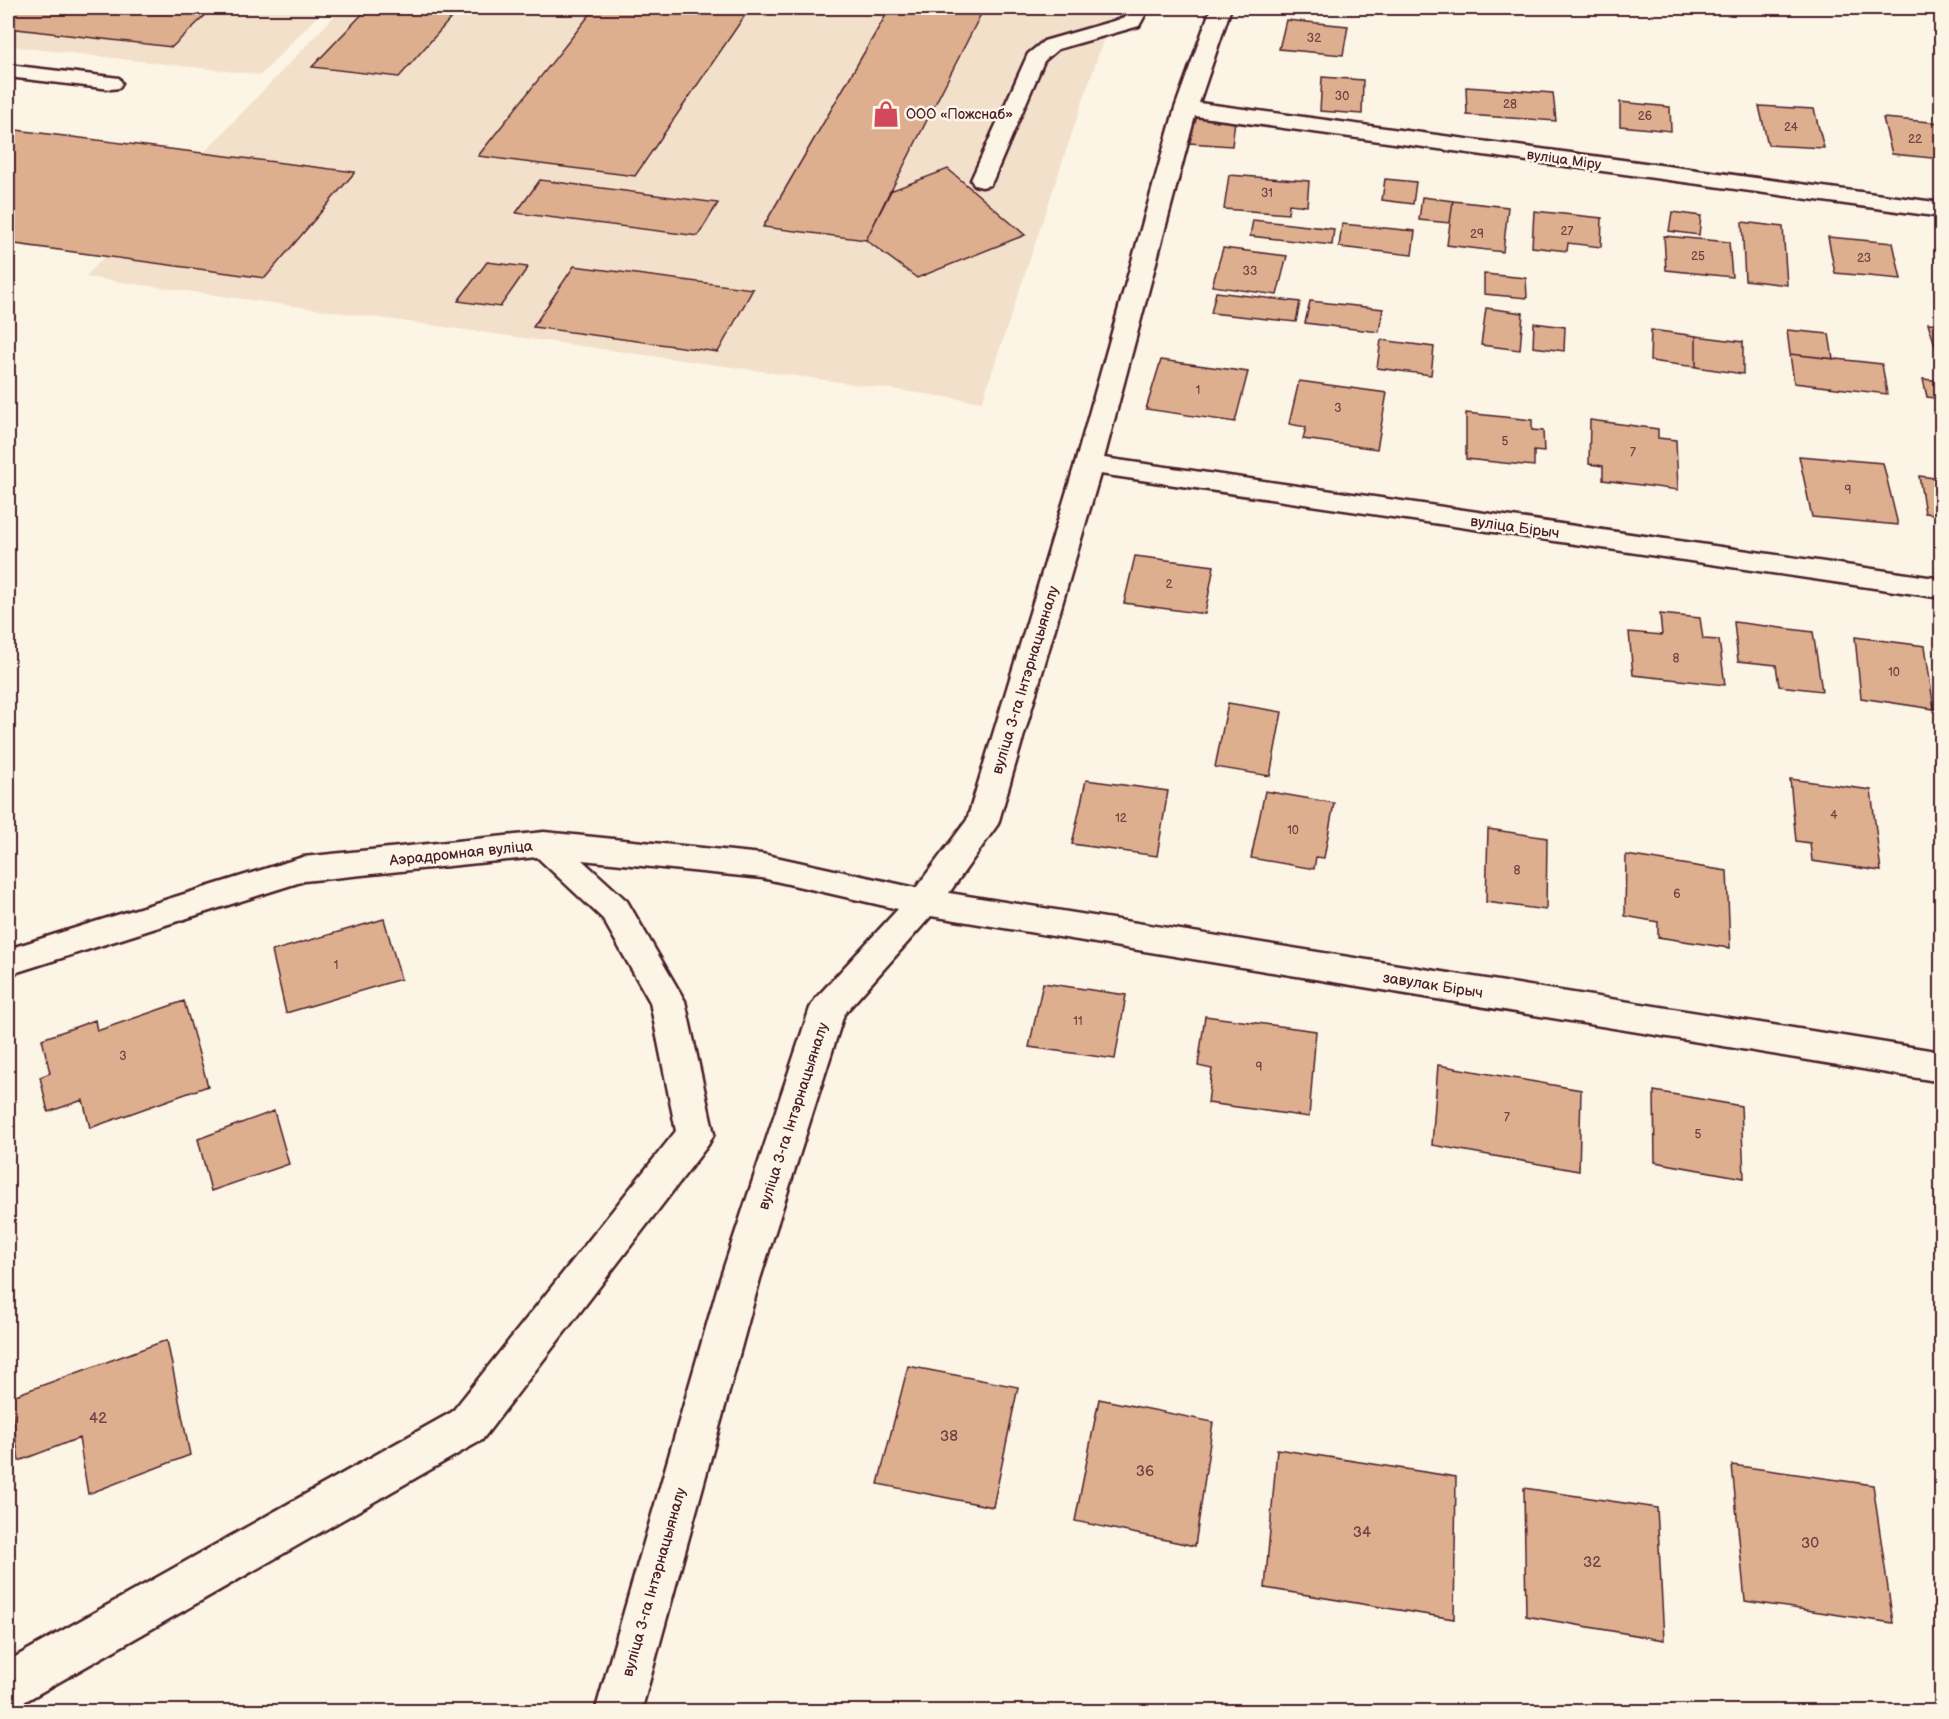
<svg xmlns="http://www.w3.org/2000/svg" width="1949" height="1719" viewBox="0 0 1949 1719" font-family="'Balsamiq Sans',sans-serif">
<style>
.built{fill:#f3e0cb}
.building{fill:#deaf8f;stroke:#4a1f2b;stroke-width:1.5}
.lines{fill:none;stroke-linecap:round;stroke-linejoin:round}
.minor-casing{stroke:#4a1f2b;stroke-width:5}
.minor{fill:#fcf5e5;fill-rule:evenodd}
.labels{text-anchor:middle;stroke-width:5;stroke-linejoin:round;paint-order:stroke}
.number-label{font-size:12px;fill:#6f4344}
.far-poi-label{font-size:14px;fill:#4a1f2b;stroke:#fcf5e5;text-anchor:start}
.far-street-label{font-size:14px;fill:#4a1f2b;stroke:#fcf5e5}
.street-label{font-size:15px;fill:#4a1f2b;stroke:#fcf5e5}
.near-number-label{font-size:15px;fill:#6f4344}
</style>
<rect width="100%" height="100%" fill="#fcf5e5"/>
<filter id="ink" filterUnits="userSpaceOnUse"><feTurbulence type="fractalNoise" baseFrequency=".0167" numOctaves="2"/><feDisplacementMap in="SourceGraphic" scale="12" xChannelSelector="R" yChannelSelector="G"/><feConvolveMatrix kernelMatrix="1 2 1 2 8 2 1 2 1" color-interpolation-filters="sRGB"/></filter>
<g filter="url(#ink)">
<path class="built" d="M8,8H325L261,75L8,46Z
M342,8H1114L982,402L85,277Z"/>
<path class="building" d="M8,8H213L172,47L8,28Z
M368,8H460L399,77L312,67Z
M595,8H750L635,176L478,156Z
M890,8H984L866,240L763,227Z
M1286,20L1348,26L1343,55L1279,49Z
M1322,77L1363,80L1362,114L1320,111Z
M1466,87L1553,93L1556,121L1467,115Z
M1620,102L1670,107L1671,131L1620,126Z
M1759,106L1814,109L1824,148L1768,145Z
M1193,117L1235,120L1232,146L1189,143Z
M1883,118L1942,123V159L1892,154Z
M8,129L355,172L265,278L8,243Z
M948,169L1025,235L917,278L866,240L890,191Z
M1229,175L1309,181L1307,206L1289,204L1288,214L1224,209Z
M1385,179L1416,182L1413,204L1382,200Z
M540,180L718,203L698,236L516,213Z
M1422,197L1453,201L1450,223L1419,220Z
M1453,201L1508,207L1503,252L1447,245Z
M1534,211L1602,218L1601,247L1568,243L1567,251L1532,247Z
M1672,212L1701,216L1699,235L1669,231Z
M1253,220L1334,229L1332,245L1250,236Z
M1742,222L1783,227L1787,285L1745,280Z
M1342,224L1415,231L1412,255L1339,247Z
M1664,236L1729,242L1732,277L1666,270Z
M1828,237L1893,243L1901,279L1835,273Z
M1223,248L1287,256L1277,295L1212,286Z
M487,262L528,267L500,307L458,301Z
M574,266L753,289L718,352L533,327Z
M1484,274L1526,278L1527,298L1484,294Z
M1216,292L1300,302L1296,322L1211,313Z
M1310,301L1383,309L1379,332L1305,323Z
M1486,308L1523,313L1520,350L1481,345Z
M1534,323L1565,327L1564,351L1533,347Z
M1928,323L1942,324V367Z
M1651,330L1696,336V367L1650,361Z
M1787,330L1829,334L1833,359L1790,354Z
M1696,336L1743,342V374L1696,367Z
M1381,340L1434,347L1431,375L1377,368Z
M1790,354L1882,364L1887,394L1794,383Z
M1161,360L1248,372L1235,422L1146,409Z
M1923,379L1942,381V399L1927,397Z
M1299,381L1387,393L1377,449L1303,439L1306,427L1289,424Z
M1466,413L1532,420V430L1543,431L1544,452L1534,451V466L1466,459Z
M1590,420L1658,429V438L1676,440L1678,490L1603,480V466L1589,464Z
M1799,456L1883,463L1898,525L1812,517Z
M1919,476L1942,479V515L1925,513Z
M1135,556L1214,566L1205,614L1124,603Z
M1660,614L1700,618L1703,639L1719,640L1725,685L1633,675L1629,632L1662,635Z
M1734,622L1813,632L1822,691L1779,686L1776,665L1738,661Z
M1855,637L1925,646L1934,709L1861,698Z
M1228,703L1282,712L1270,776L1215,767Z
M1790,779L1871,790L1881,871L1812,861L1810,843L1796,841Z
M1086,780L1168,791L1157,856L1072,844Z
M1265,791L1334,803L1324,858L1316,857L1314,869L1251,858Z
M1488,829L1547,838L1546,910L1486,902Z
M1626,855L1727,871L1730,948L1658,937V922L1625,916Z
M384,919L401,979L286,1013L272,951Z
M1043,983L1126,995L1115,1059L1029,1047Z
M184,1001L208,1086L90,1128L83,1100L48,1112L40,1077L50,1073L42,1039L95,1020L97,1031Z
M1205,1016L1316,1031L1309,1117L1208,1103L1212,1069L1198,1066Z
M1438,1065L1581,1090L1579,1171L1432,1145Z
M1654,1091L1741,1106L1744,1178L1655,1162Z
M274,1111L289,1164L211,1191L198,1139Z
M167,1340L190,1455L88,1494L79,1438L19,1461L10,1397Z
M908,1366L1018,1387L993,1507L878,1484Z
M1099,1399L1213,1422L1195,1546L1075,1521Z
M1277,1449L1456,1477L1454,1619L1265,1588Z
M1732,1465L1873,1485L1893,1623L1745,1601Z
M1524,1488L1657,1508L1664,1640L1526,1616Z"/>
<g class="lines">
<defs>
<path id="minor" d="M1129,8H1149L1139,26L1058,49L1044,61L993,180L990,185L982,187L974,185L971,180L1028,54L1044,41L1124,18Z
M1211,8H1231L1199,103L1942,203V217L1195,116L1104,458L1942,579V598L1100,474L998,824L949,893L1942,1052V1082L931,916L844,1014L760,1279L641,1712H595L720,1279L810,1008L816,998L898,909L762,878L582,860L627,901L685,1001L714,1134L708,1145L482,1440L24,1702L8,1708V1661L452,1412L676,1131L650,1002L603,919L537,857L304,881L8,975V949L303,857L544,832L762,854L916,888L967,820L1075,464L1175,108Z
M8,65L111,77L119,78L122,83L119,88L111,89L8,77Z"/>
</defs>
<use href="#minor" class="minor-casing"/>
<use href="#minor" class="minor"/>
</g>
</g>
<defs>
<symbol id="shop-bare" viewBox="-9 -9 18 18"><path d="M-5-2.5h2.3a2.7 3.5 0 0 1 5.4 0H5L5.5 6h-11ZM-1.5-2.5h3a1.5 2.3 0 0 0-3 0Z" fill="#d1495b" stroke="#fcf5e5" stroke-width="2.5" paint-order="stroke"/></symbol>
</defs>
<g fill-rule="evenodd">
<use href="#shop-bare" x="867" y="95" width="38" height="38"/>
</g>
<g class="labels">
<g class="number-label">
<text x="1314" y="42">32</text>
<text x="1342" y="100">30</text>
<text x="1510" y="108">28</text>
<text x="1645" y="120">26</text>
<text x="1791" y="131">24</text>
<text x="1915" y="143">22</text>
<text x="1267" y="197">31</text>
<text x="1567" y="235">27</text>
<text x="1477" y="238">29</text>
<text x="1698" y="260">25</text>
<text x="1864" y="262">23</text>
<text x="1250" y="275">33</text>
<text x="1198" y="394">1</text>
<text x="1338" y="412">3</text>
<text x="1505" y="445">5</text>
<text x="1633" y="456">7</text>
<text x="1848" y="494">9</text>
<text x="1169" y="588">2</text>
<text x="1676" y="662">8</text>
<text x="1894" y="676">10</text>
<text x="1834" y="819">4</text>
<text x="1121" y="822">12</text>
<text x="1293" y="834">10</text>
<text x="1517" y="874">8</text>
<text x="1677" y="898">6</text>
<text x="336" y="969">1</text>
<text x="1078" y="1025">11</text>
<text x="123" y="1060">3</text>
<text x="1259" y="1071">9</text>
<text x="1507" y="1121">7</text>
<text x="1698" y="1138">5</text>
</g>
<g class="far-poi-label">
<text x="906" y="119">ООО «Пожснаб»</text>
</g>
<g class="far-street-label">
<text transform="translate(1564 159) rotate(8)" y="5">вуліца Міру</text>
</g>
<g class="street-label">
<text transform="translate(1515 527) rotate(8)" y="5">вуліца Бірыч</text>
<text transform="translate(1025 680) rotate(-73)" y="5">вуліца 3-га Інтэрнацыяналу</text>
<text transform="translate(461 853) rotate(-6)" y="5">Аэрадромная вуліца</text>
<text transform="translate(1433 985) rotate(9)" y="5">завулак Бірыч</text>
<text transform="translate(793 1116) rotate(-72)" y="5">вуліца 3-га Інтэрнацыяналу</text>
<text transform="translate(654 1582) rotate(-74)" y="5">вуліца 3-га Інтэрнацыяналу</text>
</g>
<g class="near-number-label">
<text x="98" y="1423">42</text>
<text x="949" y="1441">38</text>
<text x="1145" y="1476">36</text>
<text x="1362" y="1537">34</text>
<text x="1810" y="1548">30</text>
<text x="1592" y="1567">32</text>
</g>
</g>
<rect width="1949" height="1719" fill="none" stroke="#fcf5e5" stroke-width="30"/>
<rect x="15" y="15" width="1919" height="1689" fill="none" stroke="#4a1f2b" stroke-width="2" filter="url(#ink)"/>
</svg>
